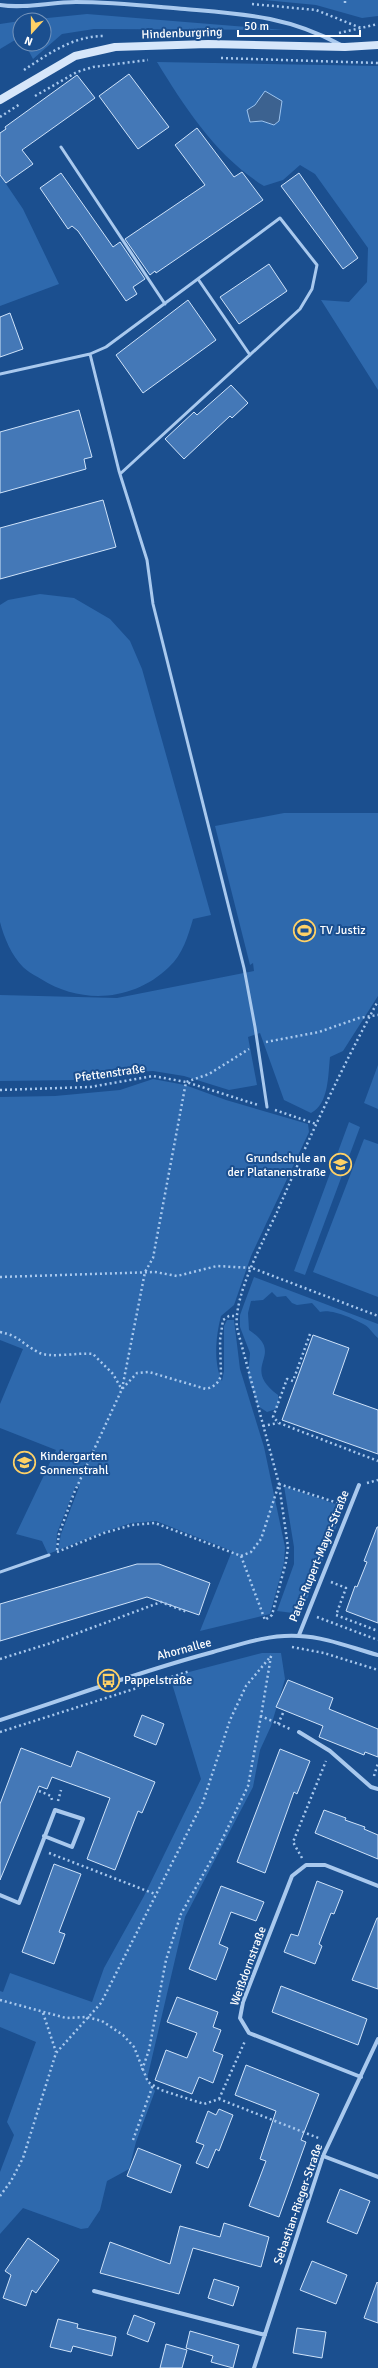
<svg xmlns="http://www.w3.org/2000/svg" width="378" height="2368" viewBox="0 0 378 2368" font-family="Signika,sans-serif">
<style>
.green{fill:#2e69ad;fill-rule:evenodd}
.water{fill:#3c6290;stroke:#9cc4f0}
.building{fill:#4478b7;stroke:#cfe3fa}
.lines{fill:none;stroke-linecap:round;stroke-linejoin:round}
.path{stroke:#a9c9ee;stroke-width:2.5;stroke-dasharray:2 3;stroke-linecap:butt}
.service{stroke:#a9c9ee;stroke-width:3}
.minor{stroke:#a9c9ee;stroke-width:4}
.secondary{stroke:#d6e6fa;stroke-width:8}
.labels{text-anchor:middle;stroke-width:4;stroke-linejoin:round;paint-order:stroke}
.street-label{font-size:12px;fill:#fff;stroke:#1b4f8f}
.poi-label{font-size:12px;fill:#fff;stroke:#1b4f8f;text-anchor:start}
</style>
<rect width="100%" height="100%" fill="#1b4f8f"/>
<path class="green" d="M264,0H378V16L362,18L316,5Z
M87,14L284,30L94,29L62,34L33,59L25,44H44V20H28Z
M20,21V37L0,49V24Z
M157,62L378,66V390L321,300L349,302L367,282L368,248L315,174L300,165L283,180L264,186C217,157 185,108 157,62ZM255,105L274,125L262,121L250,122L247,110Z
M0,175L23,209L59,284L0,306Z
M40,594L74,598L110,619L130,641L142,669L211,915L193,919C188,936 183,954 169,967C134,1001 82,1005 41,979C36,976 28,972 23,967C12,956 4,938 0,922V605L8,600Z
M284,813H378V996L343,1051L330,1057C328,1075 329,1104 311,1113L284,1100L260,1033L248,1037L257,1085L229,1090L184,1076L153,1071L136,1072L139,1066L79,1080L0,1081V995L117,998L254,971L253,963L250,965L215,826Z
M378,1065V1109L364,1103Z
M153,1079L185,1085L226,1100L308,1124L309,1132L251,1256L234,1305L221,1316C216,1335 213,1363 222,1381L224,1371V1326L227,1320H234L240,1369L264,1447L285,1547L284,1563L270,1614L200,1631L232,1551L156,1521L131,1523L104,1532L58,1550L61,1534L79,1487L76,1485L57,1533L56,1551L48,1554L42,1541L16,1534L56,1450L0,1428V1404L23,1349L0,1340V1097L55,1096L120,1090Z
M349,1122L360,1127L305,1275L294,1271Z
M364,1139L378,1144V1297L313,1272Z
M254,1277L378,1324V1338C373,1334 370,1328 365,1325C355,1319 331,1308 320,1312L312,1303L297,1305L292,1303L286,1296L277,1297L272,1292L263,1300L251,1301L248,1313L249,1330C288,1356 238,1365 278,1395L279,1405L276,1409L267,1412L258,1406L248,1377L250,1353L240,1327V1315Z
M284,1486L344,1507L301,1614L277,1611L294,1564V1547Z
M262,1653H281L285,1679L271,1726L260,1750L253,1787L185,1917L147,2079L155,2091L136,2142L129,2169L107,2181L100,2210L88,2228L81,2229L23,2208L0,2234V2172L14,2135L7,2122L36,2042L0,2027V1991L3,1992L10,1973L92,2002L104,1968L144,1896L201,1779L170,1677Z"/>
<path class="water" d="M265,91L282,101L279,121L274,125L262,121L250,122L247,110L255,105Z"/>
<path class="building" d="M129,74L169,127L138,149L99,96Z
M77,75L95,98L22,150L33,164L6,183L0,175V133L6,129L5,127Z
M197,128L234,177L242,172L263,200L156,273L155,271L150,275L125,239L205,185L175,145Z
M61,173L113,247L120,242L145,279L133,287L137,294L126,301L78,231L72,226L68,229L40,188Z
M299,173L358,258L343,269L281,186Z
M269,264L287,291L239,324L220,297Z
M188,300L216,340L143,393L116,355Z
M10,313L23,349L0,357V317Z
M231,385L248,403L232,418L230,416L184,459L165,439L194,412L197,415Z
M79,410L92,457L84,459L86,469L0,493V432Z
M103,500L116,547L0,579V528Z
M313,1335L349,1348L333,1394L378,1410V1454L282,1420Z
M377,1527H378V1623L346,1611L355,1586L357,1587L367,1562L364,1561Z
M137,1564H159L210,1583L199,1615L147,1597L0,1641V1604Z
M288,1680L333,1698L329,1709L378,1729V1757L365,1752L364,1755L319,1737L323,1726L276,1707Z
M142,1715L164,1724L156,1745L134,1736Z
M21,1748L71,1767L77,1751L155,1782L142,1813L138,1811L115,1870L87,1859L110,1798L52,1777L47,1789L39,1786L0,1880V1804Z
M280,1749L310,1761L297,1794L294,1792L265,1873L237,1862Z
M324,1810L346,1818L345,1820L365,1827L364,1829L378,1835V1859L315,1833Z
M54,1864L81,1874L59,1932L65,1934L54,1964L22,1952Z
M317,1881L343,1891L334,1914L331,1913L319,1944L322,1946L315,1964L284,1952L291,1934L298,1936Z
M221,1886L264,1902L256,1921L231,1912L219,1944L228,1948L216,1980L189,1969Z
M377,1918H378V1989L352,1980Z
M281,1986L367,2019L358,2045L272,2012Z
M177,1997L218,2012L213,2027L221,2030L213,2051L223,2055L213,2083L199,2077L192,2094L155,2080L166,2050L187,2058L197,2033L167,2022Z
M246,2065L319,2094L301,2140L306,2142L279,2217L249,2206L266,2161L260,2159L276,2111L235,2095Z
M219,2109L233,2115L219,2151L216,2149L208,2168L196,2163L204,2145L196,2142L208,2111L216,2115Z
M138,2148L181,2165L171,2193L127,2176Z
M340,2189L370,2201L357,2234L327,2222Z
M224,2223L269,2237L261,2267L193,2248L179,2294L100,2273L110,2242L170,2264L180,2226L220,2237Z
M28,2238L59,2260L36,2293L32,2290L26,2306L3,2298L11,2275L5,2271Z
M312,2261L347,2275L336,2304L300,2290Z
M214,2279L239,2287L233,2306L208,2298Z
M377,2282L378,2283V2323L364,2318Z
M134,2315L155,2323L148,2342L127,2334Z
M58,2319L78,2324L77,2328L116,2337L112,2356L73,2346L71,2352L50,2347Z
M297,2328L326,2332L322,2358L293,2353Z
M190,2331L239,2345L233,2368L211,2362L213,2356L186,2348Z
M166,2344L187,2350L182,2368H160Z"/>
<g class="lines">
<path class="path" d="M345,3V0
M252,4L316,10L361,28
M339,33L378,24
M221,58L378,63
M24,70C48,54 73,36 104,36
M35,96L77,72L93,67L148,60
M0,117L20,104
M266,1042L319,1032L359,1018L378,1015
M0,1090L90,1087L153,1076L186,1082L258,1105
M275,1110L316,1124
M0,1277L155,1272L177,1276L217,1266L252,1268L378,1316
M0,1332C20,1336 22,1344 38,1352C49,1359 78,1352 93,1354L113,1374L121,1388
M310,1334L293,1381L287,1379L273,1417L279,1423L378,1461
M122,1389L145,1272L153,1258L186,1082L209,1074L249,1049
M263,1426L278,1423
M367,1483L378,1480
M57,1550L59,1534L74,1493L122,1389L137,1373L149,1372L206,1389C214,1387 219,1383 221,1375L220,1340L223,1320L229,1316H236
M57,1552L104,1533L132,1525L155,1523L241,1556L265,1620L272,1615L286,1562L288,1547L279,1484L237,1328C233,1296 263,1242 277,1212C308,1140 341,1069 378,1001
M241,1556L251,1552L261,1539L279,1484L341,1504
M331,1582L346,1588L336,1615L378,1631
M317,1617L378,1640
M292,1647L324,1653L378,1670
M271,1656L261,1716L290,1729
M0,1659L51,1643L161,1602L187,1612
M278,1724L283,1713
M0,1732L190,1671
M374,1776L378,1763
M39,1791L51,1796L52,1800
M58,1801L61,1790
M49,1853L155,1894
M302,1858L293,1842L326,1761
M0,2000L66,2018L87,2017L102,2021L123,2035L134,2047L148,2082L161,2090L204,2104L219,2099L321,2139
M43,2013L56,2052
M142,2070L149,2050L166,1960L181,1914L219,1846L248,1786L261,1716
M219,2099L245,2041
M133,2140L153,2085
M0,2196L11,2181L23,2158L56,2053L101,2003L203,1802L230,1720L246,1686L271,1656"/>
<path class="service" d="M61,147L165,304
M198,279L250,355
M90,354L119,471L147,560L153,604L244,968L255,1027L267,1107
M0,374L90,354L106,347L280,218L317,265L312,289L300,309L120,474
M0,1572L49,1555"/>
<path class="minor" d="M0,5C25,9 50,2 76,2C113,2 149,6 185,9C243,14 288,16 341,45
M299,1635L359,1485
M0,1720C71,1697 141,1671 213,1652C241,1644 270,1634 299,1636C326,1637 352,1648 378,1655
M299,1732L330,1751L371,1787L378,1789
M0,1895L19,1903L55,1810L83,1819L72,1847L44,1836
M361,2077L249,2033L240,2018L243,2002L292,1876L306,1865H325L378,1886
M323,2156L378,2177
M94,2291L265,2335
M254,2368L323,2156L378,2039"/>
<path class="secondary" d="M0,100L75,56L115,47L208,44L345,47L378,45"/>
</g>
<defs>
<symbol id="stadium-ring" viewBox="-11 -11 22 22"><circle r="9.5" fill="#1b4f8f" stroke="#ffd166" stroke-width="1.5"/><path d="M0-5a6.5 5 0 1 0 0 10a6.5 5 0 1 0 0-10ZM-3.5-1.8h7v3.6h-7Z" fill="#ffd166"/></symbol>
<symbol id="school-ring" viewBox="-11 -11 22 22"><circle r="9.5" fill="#1b4f8f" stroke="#ffd166" stroke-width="1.5"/><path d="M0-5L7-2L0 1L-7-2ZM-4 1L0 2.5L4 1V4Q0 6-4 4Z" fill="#ffd166"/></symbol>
<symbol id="bus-ring" viewBox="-11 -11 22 22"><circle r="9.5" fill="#1b4f8f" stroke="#ffd166" stroke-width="1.5"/><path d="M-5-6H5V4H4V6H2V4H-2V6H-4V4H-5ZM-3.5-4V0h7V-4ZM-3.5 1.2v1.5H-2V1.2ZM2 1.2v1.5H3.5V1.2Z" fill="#ffd166"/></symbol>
</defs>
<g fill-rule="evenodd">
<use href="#stadium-ring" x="292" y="918" width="25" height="25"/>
<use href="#school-ring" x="328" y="1152" width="25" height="25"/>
<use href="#school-ring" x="12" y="1450" width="25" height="25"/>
<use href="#bus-ring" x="96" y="1668" width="25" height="25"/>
</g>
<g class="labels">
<g class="street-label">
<text transform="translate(182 33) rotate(-2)" y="4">Hindenburgring</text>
<text transform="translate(110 1073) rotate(-8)" y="4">Pfettenstraße</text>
<text transform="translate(319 1556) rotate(-68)" y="4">Pater-Rupert-Mayer-Straße</text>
<text transform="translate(184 1649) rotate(-15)" y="4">Ahornallee</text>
<text transform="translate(248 1966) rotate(-70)" y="4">Weißdornstraße</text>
<text transform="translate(298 2204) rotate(-71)" y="4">Sebastian-Rieger-Straße</text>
</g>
<g class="poi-label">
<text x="320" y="934">TV Justiz</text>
<text x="326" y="1162" text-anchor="end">Grundschule an<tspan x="326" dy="14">der Platanenstraße</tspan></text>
<text x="40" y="1460">Kindergarten<tspan x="40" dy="14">Sonnenstrahl</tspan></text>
<text x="124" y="1684">Pappelstraße</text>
</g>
</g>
<g transform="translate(32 32) rotate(201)"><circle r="19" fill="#1b4f8f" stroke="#7695bc"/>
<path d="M0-3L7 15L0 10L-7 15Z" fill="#ffd166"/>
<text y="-6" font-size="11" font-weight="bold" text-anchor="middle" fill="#ffffff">N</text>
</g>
<path d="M238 30v6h122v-6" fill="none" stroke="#ffffff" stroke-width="2"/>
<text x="244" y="30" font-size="12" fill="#ffffff" stroke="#1b4f8f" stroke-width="3" paint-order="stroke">50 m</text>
</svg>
